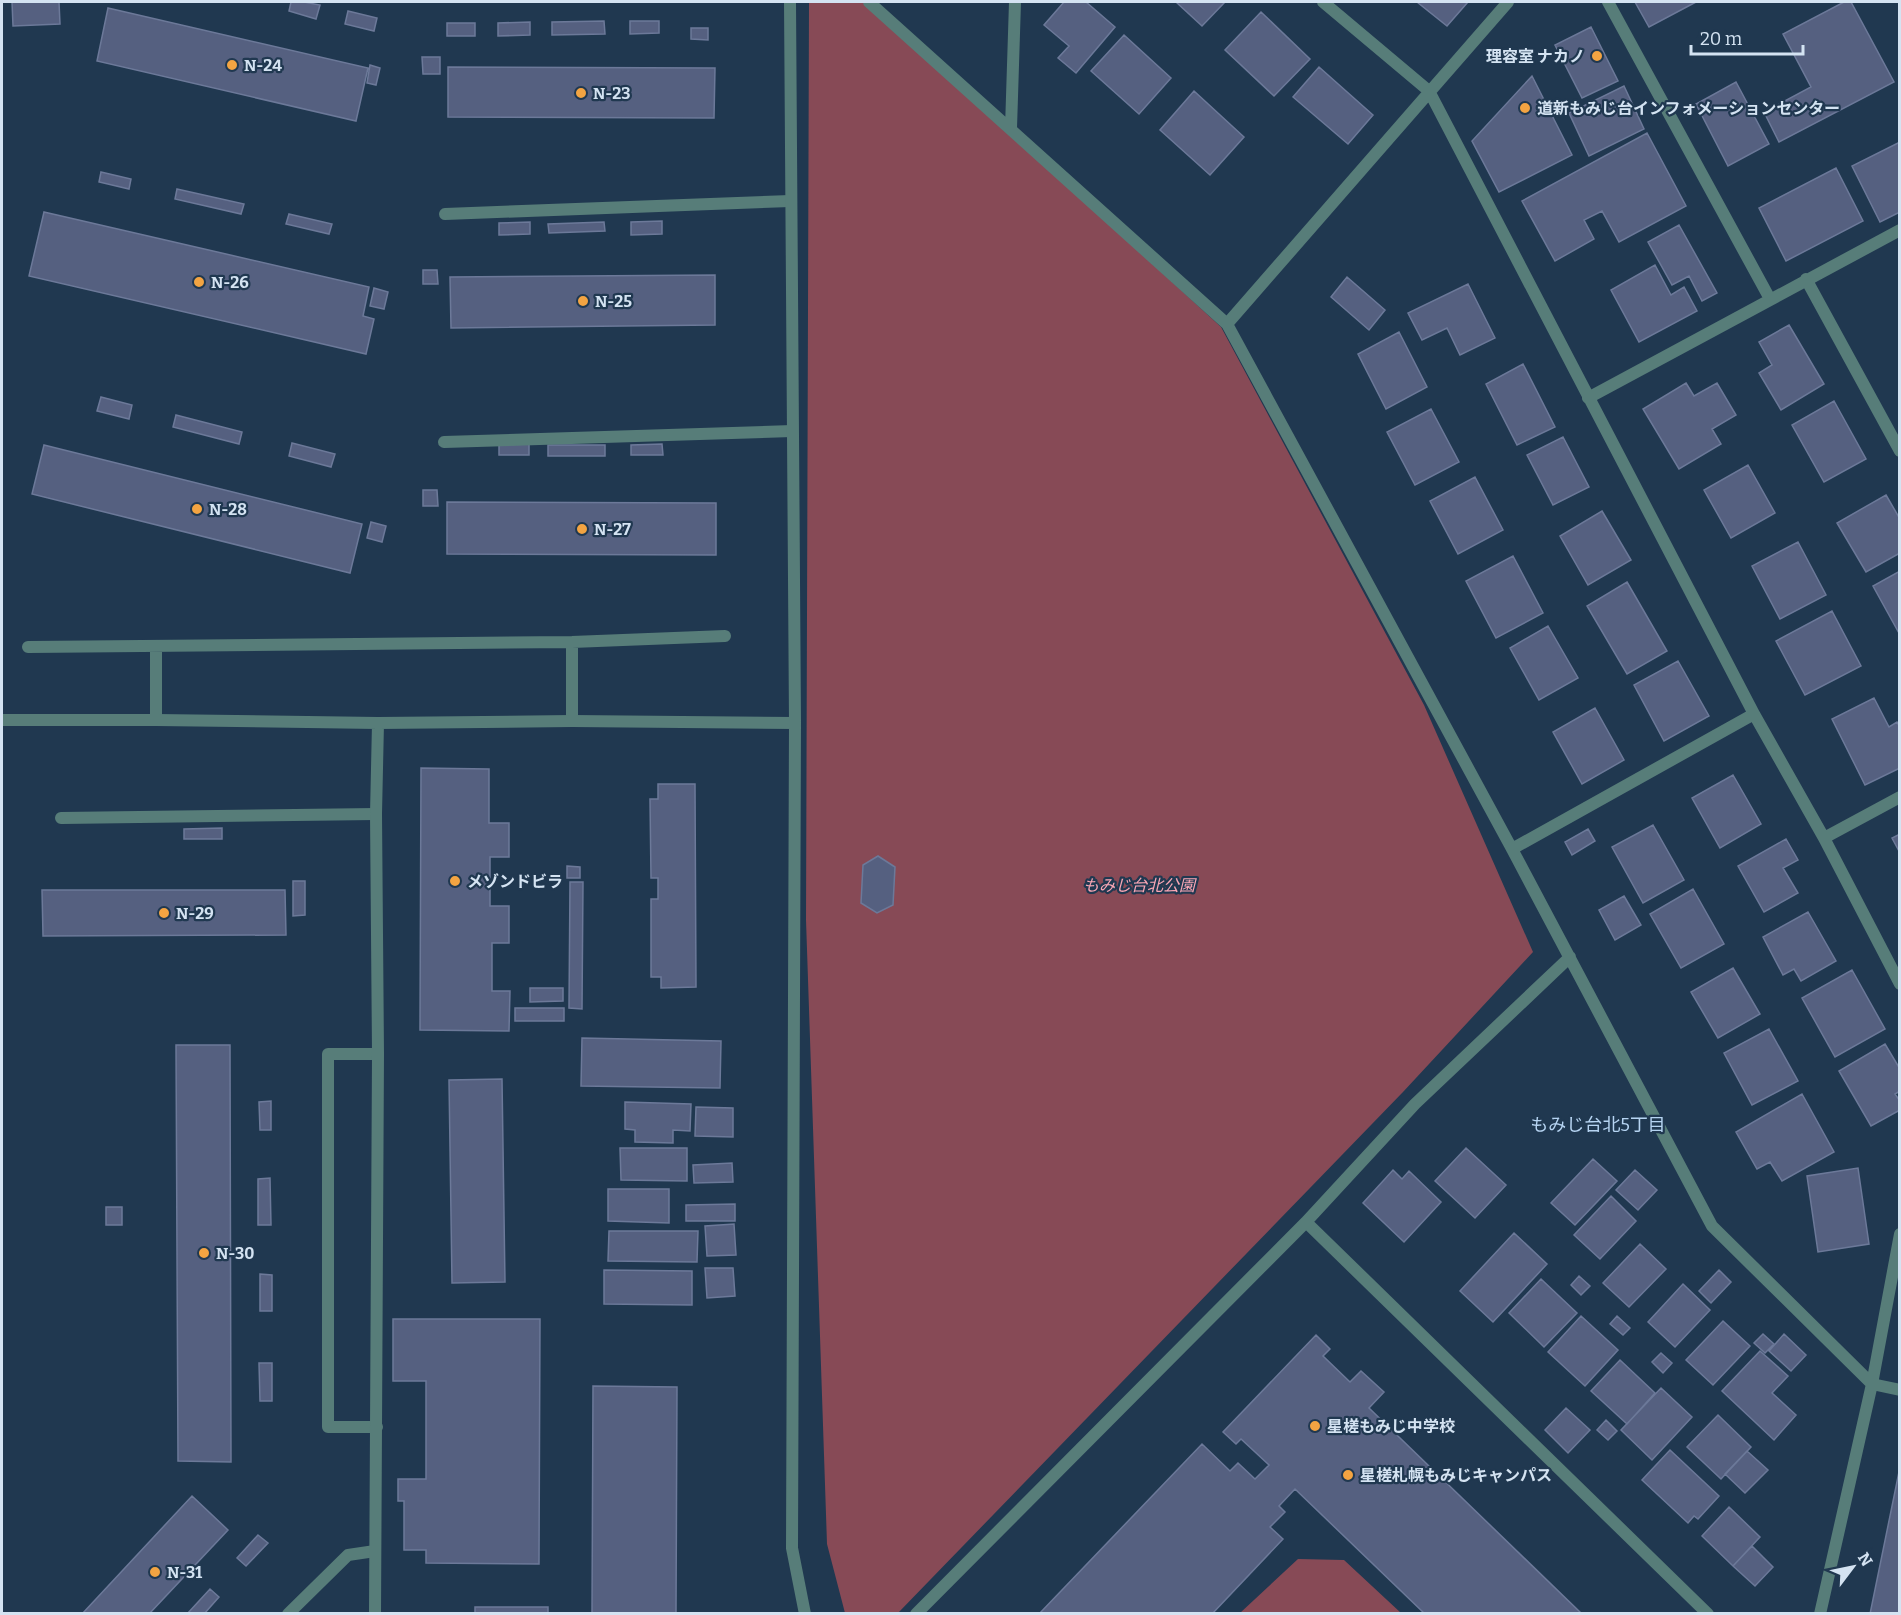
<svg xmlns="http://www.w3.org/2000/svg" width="1901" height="1615" viewBox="0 0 1901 1615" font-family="Bitter,'Noto Sans JP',serif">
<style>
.green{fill:#874a56}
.building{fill:#556080;stroke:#6c7999;stroke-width:1.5}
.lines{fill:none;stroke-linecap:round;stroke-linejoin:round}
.service{stroke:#577d79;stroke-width:12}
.minor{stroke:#577d79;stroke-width:12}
.poi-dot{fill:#f3a442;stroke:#203850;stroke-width:2}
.labels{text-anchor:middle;stroke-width:4.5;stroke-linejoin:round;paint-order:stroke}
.poi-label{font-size:16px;font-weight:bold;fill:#d4e3f2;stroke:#203850;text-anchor:start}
.park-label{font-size:16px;font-style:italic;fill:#faa7b5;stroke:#203850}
.neighbourhood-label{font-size:18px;fill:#b6d4f2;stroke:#203850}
</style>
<rect width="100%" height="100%" fill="#203850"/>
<path class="green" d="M809,2H867L1221,327L1424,705L1533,952L1403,1092L898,1613H845L827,1544L806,920Z
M1298,1559L1344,1560L1401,1613H1240Z"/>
<path class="building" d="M12,2H59L60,24L13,26Z
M291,2H304L320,5L316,19L289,11Z
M1064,2H1086L1115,27L1076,73L1058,58L1069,46L1044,25Z
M1176,2H1225L1202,26Z
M1417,2H1468L1447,26Z
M1635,2H1696L1649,27Z
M1844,2H1851L1894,82L1779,142L1764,112L1811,87L1783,34Z
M108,8L368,68L356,121L97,61Z
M348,11L377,18L374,31L345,24Z
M1261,12L1310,59L1274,96L1225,50Z
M604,21L605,34L552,35V22Z
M630,21H659V33L630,34Z
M530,22V35L498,36V23Z
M447,23H475V36H447Z
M1591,27L1618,81L1582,98L1555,45Z
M691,28H708V40L691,39Z
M1124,35L1171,78L1139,114L1091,71Z
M422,57H440V74H423Z
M370,65L380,68L376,85L367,83Z
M448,67L715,68L714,118L448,117Z
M1319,67L1373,115L1348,144L1293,97Z
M1532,76L1572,155L1499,192L1472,141Z
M1736,82L1769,144L1728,166L1696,104Z
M1624,86L1644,129L1589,156L1569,113Z
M1194,91L1244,137L1210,175L1160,130Z
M1647,133L1686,206L1619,242L1602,211L1584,220L1594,239L1555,261L1522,201Z
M1900,142V212L1880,222L1852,166Z
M1836,168L1863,221L1786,261L1759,208Z
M101,172L131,179L129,189L99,182Z
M177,189L244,204L241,214L175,199Z
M44,212L369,287L363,316L374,319L366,354L29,276Z
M289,214L332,224L329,234L286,224Z
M662,221V234L631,235V222Z
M530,222V234L499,235V223Z
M604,222L605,231L549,233L548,224Z
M1679,225L1717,293L1702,301L1689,276L1672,285L1648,242Z
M1655,265L1671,295L1684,287L1697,311L1639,342L1611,290Z
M423,270H437L438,284H423Z
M715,275V325L451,328L450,277Z
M1347,277L1385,310L1369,330L1331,297Z
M1468,284L1495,338L1460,355L1447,328L1422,340L1408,313Z
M374,288L388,292L384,309L370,306Z
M1789,325L1824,384L1781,410L1759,373L1772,365L1759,342Z
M1399,332L1427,387L1386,409L1358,354Z
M1523,364L1555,427L1517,445L1486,384Z
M1686,383L1694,396L1717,383L1736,415L1712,429L1721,444L1679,469L1643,409Z
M101,397L132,405L129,419L97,411Z
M1834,401L1866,459L1824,482L1792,425Z
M1431,409L1459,462L1415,485L1387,432Z
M176,415L242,432L239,444L173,427Z
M1563,437L1589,487L1553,505L1527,455Z
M292,443L335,454L331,467L289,456Z
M529,444V455H499V445Z
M662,444L663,455H631V445Z
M44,445L362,524L350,573L32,494Z
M548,445H605V456H548Z
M1748,465L1775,513L1731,538L1704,490Z
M1475,477L1503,530L1458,554L1430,501Z
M423,490H437L438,506H423Z
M1886,495L1900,519V553L1866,572L1837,523Z
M447,502L716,503V555L447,554Z
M1602,511L1631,560L1588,585L1560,536Z
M371,522L386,526L382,542L367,538Z
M1798,542L1826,595L1780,619L1752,566Z
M1513,556L1543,613L1496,638L1466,581Z
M1900,571V635L1873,586Z
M1627,582L1667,651L1627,674L1587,606Z
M1832,611L1861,666L1805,695L1776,641Z
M1548,626L1578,678L1539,700L1510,648Z
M1678,661L1709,716L1664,741L1634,685Z
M1874,698L1889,727L1897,722L1900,727V768L1865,785L1832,719Z
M1595,708L1624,760L1582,784L1553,732Z
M421,768L489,769V823H509V857H490V906H509V943H492V991H510L509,1031L420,1030Z
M1733,775L1761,824L1720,848L1692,798Z
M658,784H695L696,987L661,988V977H651V899H658V878H651L650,799H658Z
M1653,825L1684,880L1643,903L1612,847Z
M222,828V839H184V829Z
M1588,829L1595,841L1572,855L1565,842Z
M1900,834V853L1892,838Z
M1786,839L1798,860L1783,868L1798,893L1764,912L1738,866Z
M878,856L895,867L893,905L877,913L861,903L863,865Z
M567,866L580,867V878H567Z
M293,881H305V915L293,916Z
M570,882H583L582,1009L569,1008Z
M1693,889L1724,944L1681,968L1650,914Z
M42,890H285L286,935L43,936Z
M1624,896L1641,925L1615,940L1599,910Z
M1808,912L1836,961L1801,981L1794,969L1783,975L1763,937Z
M1733,968L1760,1014L1718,1038L1691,992Z
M1852,970L1885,1029L1835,1057L1802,998Z
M530,988H563V1001L530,1002Z
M515,1008H564V1021H515Z
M1769,1029L1798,1081L1752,1105L1724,1053Z
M582,1038L721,1041L720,1088L581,1086Z
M1885,1044L1900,1069V1091L1895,1094L1900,1101V1110L1871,1126L1839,1071Z
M176,1045H230L231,1462L178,1461Z
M502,1079L505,1282L452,1283L449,1080Z
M1802,1094L1834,1152L1782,1181L1770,1162L1757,1169L1736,1132Z
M271,1101V1130H260L259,1102Z
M625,1102L691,1104L690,1131L673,1130V1143L635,1142V1130L625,1129Z
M696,1107L733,1108V1137L695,1136Z
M620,1148H687V1181L621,1180Z
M1466,1148L1506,1185L1475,1218L1435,1181Z
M1593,1159L1617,1181L1575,1225L1551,1203Z
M732,1163L733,1182L694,1183L693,1165Z
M1858,1168L1869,1244L1818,1252L1807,1176Z
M1393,1170L1402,1179L1409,1171L1441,1202L1404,1242L1363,1203Z
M1635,1170L1657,1190L1638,1210L1616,1190Z
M270,1178L271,1225H258V1179Z
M608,1189H669V1223L608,1221Z
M1611,1196L1636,1221L1600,1259L1574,1235Z
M735,1204V1221H686V1205Z
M106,1207H122V1225H106Z
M734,1224L736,1255L707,1256L705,1226Z
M609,1231H698L697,1262L608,1261Z
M1514,1233L1547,1264L1493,1322L1460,1291Z
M1640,1244L1666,1269L1629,1307L1603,1283Z
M705,1268H733L735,1296L707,1298Z
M604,1270L692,1271V1305L604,1304Z
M1719,1270L1731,1282L1711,1303L1699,1291Z
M260,1274L272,1275V1311H260Z
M1579,1276L1590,1286L1581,1295L1571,1285Z
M1541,1279L1577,1313L1544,1347L1509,1313Z
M1683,1284L1710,1310L1675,1347L1648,1322Z
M1581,1316L1618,1350L1585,1386L1548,1352Z
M1617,1316L1630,1328L1623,1335L1610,1324Z
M393,1319H540L539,1564L426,1563V1550H404V1501H398V1479H426V1381H393Z
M1723,1321L1750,1346L1713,1385L1686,1360Z
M1763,1334L1774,1344L1765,1353L1754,1343Z
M1784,1334L1806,1355L1791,1371L1769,1351Z
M1316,1335L1330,1349L1323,1356L1350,1382L1361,1371L1384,1392L1369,1408L1582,1614H1425L1295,1489L1279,1506L1285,1512L1270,1527L1283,1539L1212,1614H1039L1202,1444L1230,1471L1238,1463L1255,1479L1269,1465L1241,1439L1236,1444L1223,1432Z
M1760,1351L1788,1376L1772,1393L1796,1415L1774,1440L1722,1391Z
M1661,1353L1672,1363L1663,1373L1652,1362Z
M1620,1360L1655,1393L1627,1424L1591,1391Z
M259,1363H272V1401H260Z
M593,1386L677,1387L676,1614H592Z
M1661,1388L1692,1417L1652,1460L1621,1430Z
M1566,1408L1590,1430L1568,1453L1545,1430Z
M1718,1415L1751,1447L1721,1479L1687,1447Z
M1606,1420L1617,1431L1608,1440L1597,1430Z
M1670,1450L1719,1496L1698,1519L1694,1516L1688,1523L1642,1480Z
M1747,1451L1768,1470L1745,1493L1725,1474Z
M1900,1467V1614H1870Z
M192,1496L228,1530L149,1614H82Z
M1729,1507L1760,1537L1733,1566L1702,1536Z
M258,1535L268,1543L246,1566L237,1558Z
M1752,1546L1773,1567L1755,1586L1733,1566Z
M210,1589L219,1597L204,1614H187Z
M475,1607H548V1614H475Z"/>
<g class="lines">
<path class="service" d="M445,214L790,201
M444,442L792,431
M572,642V721
M28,647L572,642L725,636
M156,720V647
M61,818L376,814
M377,1427H328V1054H378
M288,1614L348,1555L375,1551"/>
<path class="minor" d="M790,2L795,723L792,1548L805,1614
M869,2L1227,324L1512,849L1712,1226L1872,1384L1900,1390
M1323,2L1429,91L1754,714L1824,838L1900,984
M1608,2L1770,299
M1011,128L1015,2
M1806,279L1900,451
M1227,324L1508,2
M1588,398L1900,230
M2,720H156L378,723L572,721L795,723
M1824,838L1900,797
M1512,849L1754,714
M1306,1222L1708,1614
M375,1614L378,1054L376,814L378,723
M916,1614L1306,1222L1415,1104L1570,957
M1820,1614L1872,1384L1900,1234"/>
</g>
<g class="poi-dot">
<circle cx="1597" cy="56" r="6"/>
<circle cx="232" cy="65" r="6"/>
<circle cx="581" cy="93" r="6"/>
<circle cx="1525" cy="108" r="6"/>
<circle cx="199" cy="282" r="6"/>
<circle cx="583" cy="301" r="6"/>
<circle cx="197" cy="509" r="6"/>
<circle cx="582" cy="529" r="6"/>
<circle cx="455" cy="881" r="6"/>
<circle cx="164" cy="913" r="6"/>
<circle cx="204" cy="1253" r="6"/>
<circle cx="1315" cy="1426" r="6"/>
<circle cx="1348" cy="1475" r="6"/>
<circle cx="155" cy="1572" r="6"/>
</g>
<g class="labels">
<g class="poi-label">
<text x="1585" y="62" text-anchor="end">理容室 ナカノ</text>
<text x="244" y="71">N-24</text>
<text x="593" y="99">N-23</text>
<text x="1537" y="114">道新もみじ台インフォメーションセンター</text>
<text x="211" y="288">N-26</text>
<text x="595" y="307">N-25</text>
<text x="209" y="515">N-28</text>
<text x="594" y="535">N-27</text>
<text x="467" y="887">メゾンドビラ</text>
<text x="176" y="919">N-29</text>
<text x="216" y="1259">N-30</text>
<text x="1327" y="1432">星槎もみじ中学校</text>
<text x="1360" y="1481">星槎札幌もみじキャンパス</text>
<text x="167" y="1578">N-31</text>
</g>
<g class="park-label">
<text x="1139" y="891">もみじ台北公園</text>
</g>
<g class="neighbourhood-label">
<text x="1598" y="1131">もみじ台北5丁目</text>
</g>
</g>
<rect width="1901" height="1615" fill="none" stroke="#d4e3f2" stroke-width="6"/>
<g transform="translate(1853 1567) rotate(58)" stroke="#203850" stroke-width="4.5" paint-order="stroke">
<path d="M0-4.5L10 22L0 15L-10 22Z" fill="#d4e3f2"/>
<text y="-9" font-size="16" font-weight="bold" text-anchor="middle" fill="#d4e3f2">N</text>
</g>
<path d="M1691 45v9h112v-9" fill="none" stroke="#d4e3f2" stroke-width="3"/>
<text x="1700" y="45" font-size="18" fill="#d4e3f2" stroke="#203850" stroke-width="4.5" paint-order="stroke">20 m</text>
</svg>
